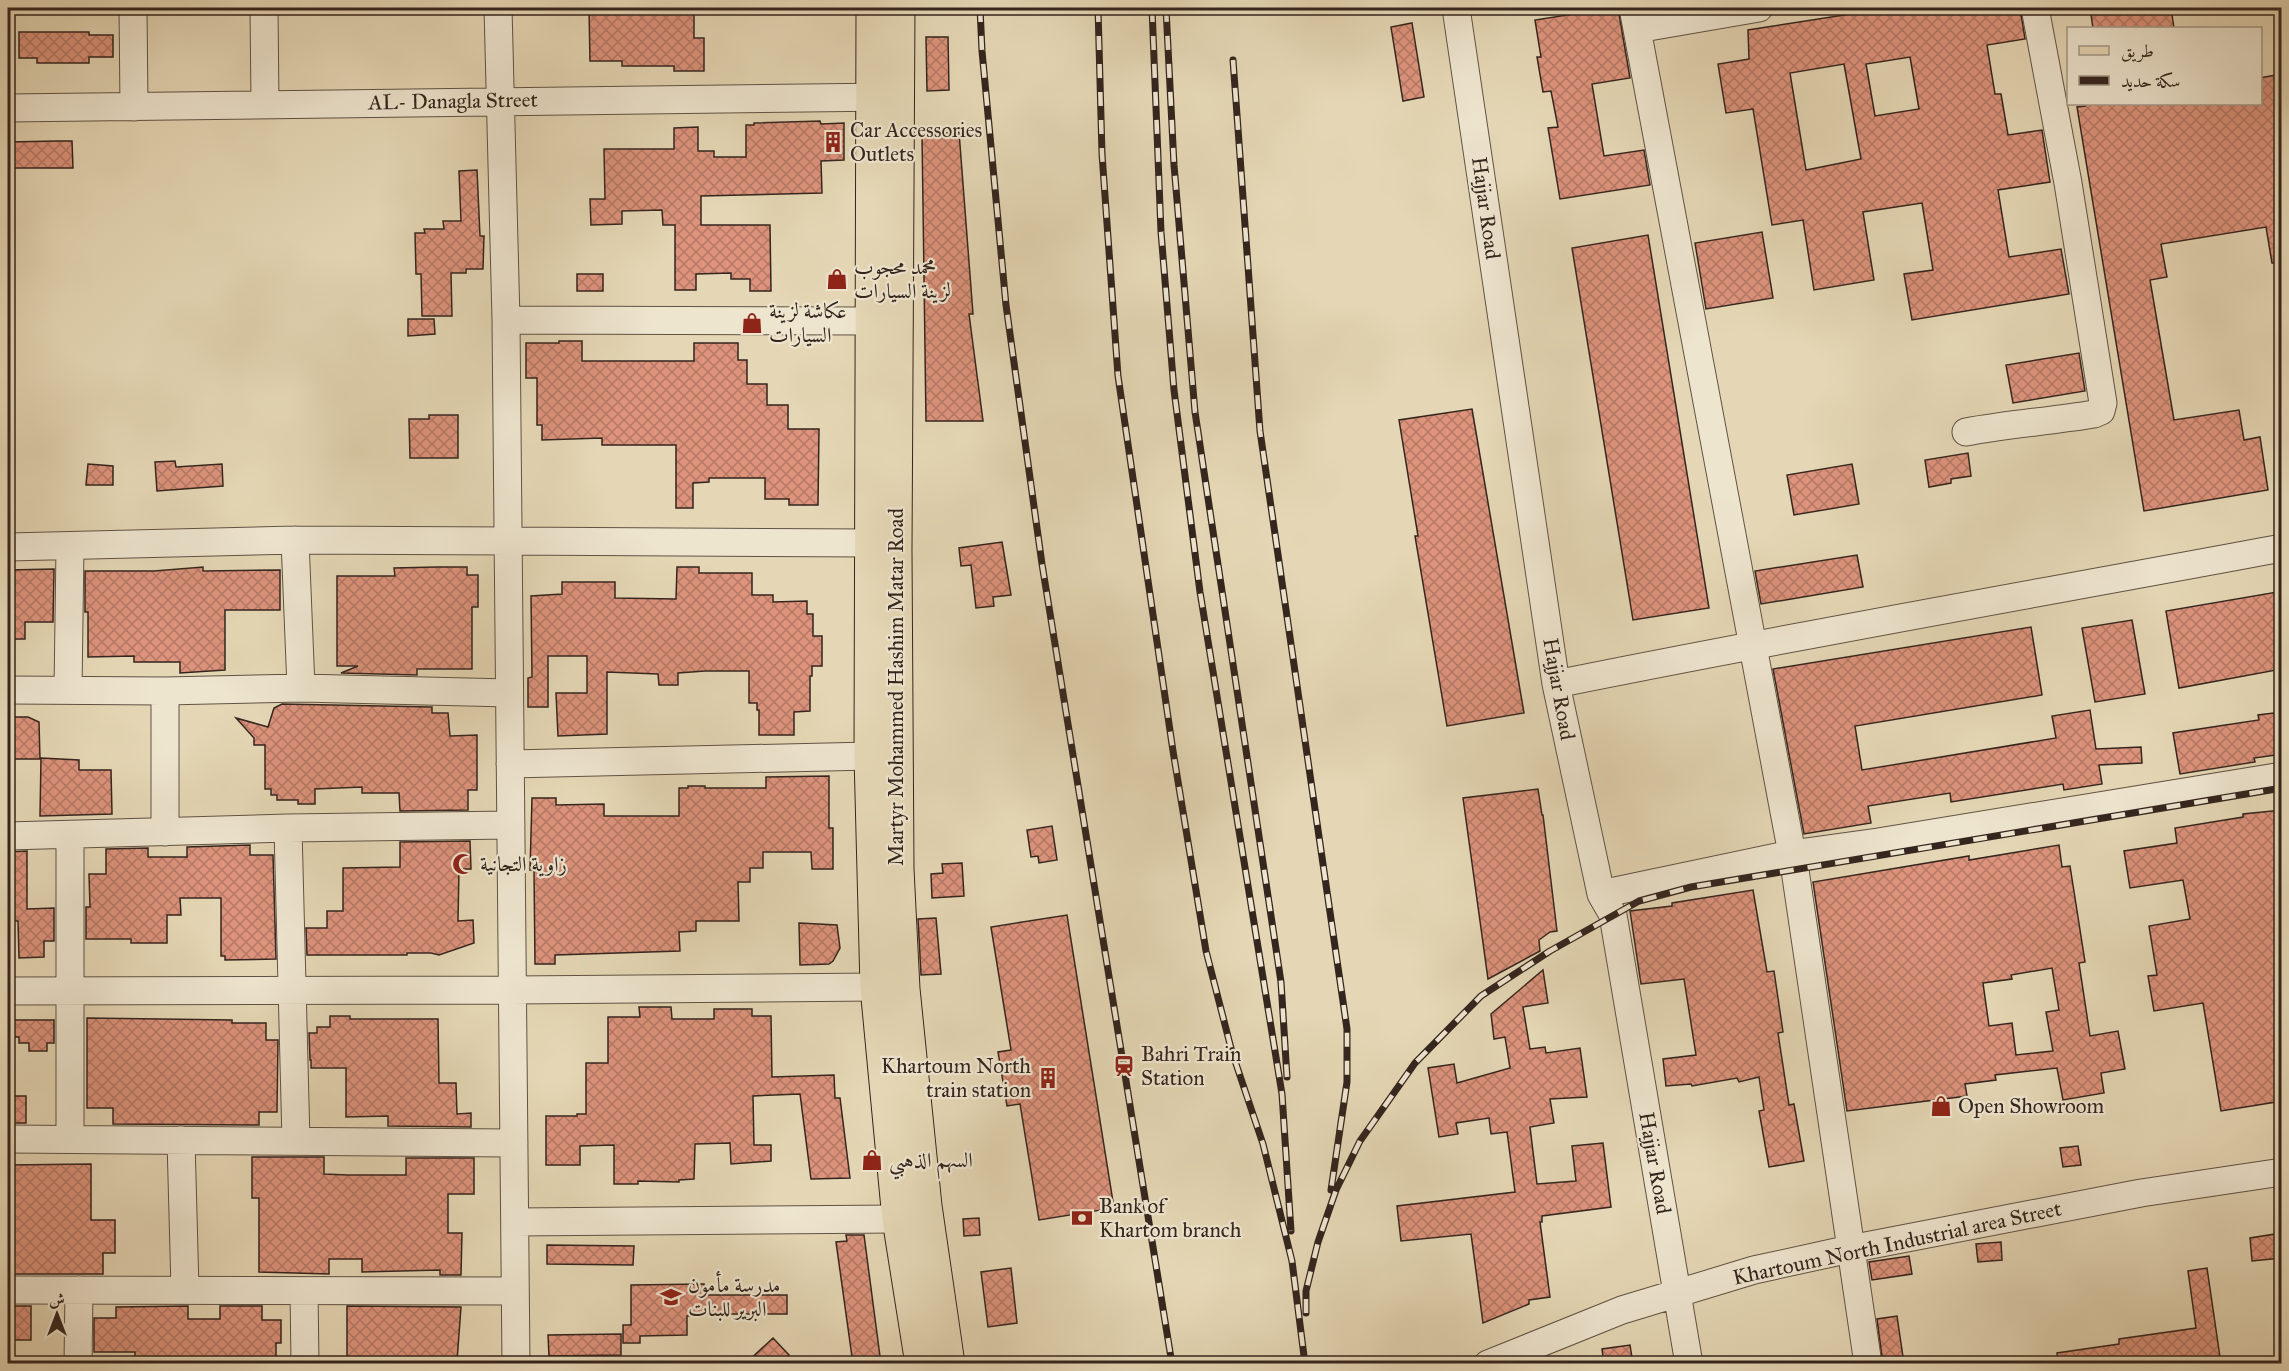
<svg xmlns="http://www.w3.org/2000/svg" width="2289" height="1371" viewBox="0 0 2289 1371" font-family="'IM FELL Great Primer',Amiri,serif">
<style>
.building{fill:url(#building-cross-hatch);stroke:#34251e;stroke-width:1.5;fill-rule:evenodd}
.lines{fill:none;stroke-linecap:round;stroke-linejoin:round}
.minor-casing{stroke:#605244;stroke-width:29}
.major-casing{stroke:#34251e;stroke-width:35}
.minor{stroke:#eee5cf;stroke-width:27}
.major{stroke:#e5d7b5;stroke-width:33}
.rail-casing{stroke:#34251e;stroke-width:7}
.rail{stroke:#eee5cf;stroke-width:4.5;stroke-dasharray:14;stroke-linecap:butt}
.labels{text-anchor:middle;stroke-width:4.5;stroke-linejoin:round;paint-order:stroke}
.street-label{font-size:21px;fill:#34251e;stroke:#eee5cf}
.poi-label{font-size:21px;fill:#34251e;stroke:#eee5cf;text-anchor:start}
</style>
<defs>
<pattern id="building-cross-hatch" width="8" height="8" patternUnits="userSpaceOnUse" patternTransform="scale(1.5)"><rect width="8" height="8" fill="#dd937c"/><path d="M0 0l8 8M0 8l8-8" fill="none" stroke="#b47865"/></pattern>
</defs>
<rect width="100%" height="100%" fill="#e5d7b5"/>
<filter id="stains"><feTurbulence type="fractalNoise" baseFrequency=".00333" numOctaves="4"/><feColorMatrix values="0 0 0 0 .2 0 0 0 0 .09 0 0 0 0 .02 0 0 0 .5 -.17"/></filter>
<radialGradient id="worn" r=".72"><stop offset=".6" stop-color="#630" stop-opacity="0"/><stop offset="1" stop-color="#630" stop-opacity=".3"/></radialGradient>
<path class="building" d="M589,8H694V38H704V71H674V66H622V61H590Z
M1611,8H1618L1630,78L1592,84L1604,156L1644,150L1650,185L1560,199L1548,128L1558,127L1551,91L1543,92L1537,57H1541L1535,20Z
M1889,8H2020L2025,39L1987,45L1995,94H2001L2008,135L2042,130L2050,182L1998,190L2009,257L2061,249L2069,294L1912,320L1904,274L1933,270L1922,203L1863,212L1874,280L1814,290L1803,220L1772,225L1753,109L1726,113L1718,64L1749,59L1748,30ZM1910,57L1919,109L1875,116L1866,64ZM1844,64L1861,159L1806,170L1790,73Z
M2090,8H2171L2174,28H2093Z
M1412,23L1424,97L1403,101L1391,27Z
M19,32H89V35H113V57H89V63H37V58H19Z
M926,37H948L949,90L927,91Z
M2282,74V263H2272L2266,227L2161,244L2167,277L2150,280L2174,420L2239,410L2244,440L2260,437L2268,490L2144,511L2077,107L2085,106V104H2260V78Z
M820,121L821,124L844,123V160L821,161L822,193L701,196V225H770L771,291H750V279H731V273L696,274V290H675V225H663L662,210L622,211V224L591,225L590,199H605L604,149H674V128L698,127V151H714V157H746V125H754V123Z
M959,132L973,314H969L983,421H926L922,134Z
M57,141H72L73,168H8V142Z
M477,170L480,236H484L483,269H466V273H451L452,316H422L421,274H416L415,233H425L424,229H444L443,221H461L459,171Z
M1762,232L1773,298L1706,309L1695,243Z
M1648,235L1709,608L1633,620L1572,248Z
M577,274H603V291H577Z
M408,319H434L435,334L408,336Z
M559,341H582V361H694V343H738V360H747V384H767V405H788V429H819L818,505H789V499H765V478H709V482L693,483V508H676V445H602V438L542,440V425H537V378H526V343H559Z
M2079,353L2085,391L2013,403L2006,365Z
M1472,409L1524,713L1447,726L1415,536H1418L1399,420Z
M429,415H458V458H410L409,419H429Z
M1968,453L1971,476L1951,479V483L1929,487L1925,460Z
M175,461L176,467L222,464L223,486L157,491L155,462Z
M88,464L113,466V485H86Z
M1852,464L1859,504L1794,515L1787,475Z
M1002,542L1011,595L993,597L994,606L976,608L971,565L961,566L959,548Z
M1857,555L1863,587L1761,604L1755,571Z
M203,567V571L280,570V610H225V670L180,673V662H134V656L88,657V612H85V571H154Z
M436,567H467V575H478V607H472V669H417V675L341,673L358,666H337V576H395L394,568Z
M677,567H699V573H752V595H773V602L807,601V614H813V636H822V666H812V676H810V711L794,712V735H759V710H757V703H749V671H705L678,673V685H659L658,674L607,672V734L558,736L556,693H587V656H548V707H528V678L532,677L531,596L562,594V582H615V598L676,599Z
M54,569L53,622H25V639H8V570Z
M2277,592L2282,621V669L2179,688L2166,611Z
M2132,620L2145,694L2095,702L2082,628Z
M2031,627L2042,695L1855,726L1862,770L2056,738L2052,716L2090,710L2096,749L2141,747L2142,763L2099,765L2102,784L2064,790L2063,784L1951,802L1950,793L1868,806L1871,823L1804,834L1773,669Z
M282,704L432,707V713H448L450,736L477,735V790H468V810L400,811L399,793H362V787L315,789V804H298V800H277V795H271V789H265V745H254V738L236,718L268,727L274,708Z
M2282,712V754L2254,758L2255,762L2180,774L2173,733L2259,720L2258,715Z
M8,717H28L39,722L40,759H8Z
M41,758L79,760V770H111L112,814L40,816Z
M829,776V828H833V869H812L811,852H763V868H750V882H738L739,921H696V931L679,932L680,951L555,955V964H535L534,870H530L532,798H556V805L604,804V816H679V788H688V786H705V788H766V777Z
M1538,789L1542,815H1543L1557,931L1550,932L1539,940L1540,951L1488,979L1463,798Z
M2282,810V1101L2221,1111L2203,1003L2154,1011L2148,976L2157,975L2149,926L2190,919L2183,880L2130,888L2124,851L2177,843L2175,828L2243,817V814Z
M1052,826L1057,860L1039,863L1038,856L1031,857L1027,830Z
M470,841L471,869H459L458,921L473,920L474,943L439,955L431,953H407V955H307L306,928H327V911H343V868L400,867V842Z
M250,845V855H273L276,959L225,960V956H221V898H180L181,915H167V943H131V939H86V907H90L89,874H106V849L148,848V857H187V847Z
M2059,845L2062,867L2070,866L2085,962L2079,963L2090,1036L2118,1031L2125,1069L2101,1073L2104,1093L2063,1100L2057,1068L1995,1075L1996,1080L1965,1084L1967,1096L1847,1111L1813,882L1969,856V860ZM2052,968L2059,1010L2046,1012L2053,1051L2016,1055L2012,1023L1989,1026L1983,983L2012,979L2011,975Z
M27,851V909L54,908V941H44V957L19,958L18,921H8V852Z
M962,863L964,896L932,898L931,874L943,873L942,864Z
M1753,890L1767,972L1774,971L1783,1032L1778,1033L1789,1105L1794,1104L1804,1161L1769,1167L1759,1111L1764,1110L1759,1077L1739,1082L1737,1078L1692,1086L1691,1084L1666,1086L1663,1059L1696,1055L1684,979L1641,984L1630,911L1672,906V903Z
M1067,915L1114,1208L1039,1220L1020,1104L1007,1106L998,1052L1011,1050L991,927Z
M936,918L941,974L921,975L918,919Z
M799,923L837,925L840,948L833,961L829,964L800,965Z
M1543,970L1548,1003L1523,1007L1530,1049L1545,1047L1546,1053L1580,1048L1587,1097L1550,1099L1554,1123L1530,1127L1537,1184L1576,1181L1572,1146L1603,1143L1611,1207L1542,1216V1222H1540L1550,1297L1529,1300V1304L1483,1323L1471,1234L1401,1241L1397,1206L1515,1192L1507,1132L1491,1134L1489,1118L1456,1123L1458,1134L1439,1137L1428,1068L1454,1064L1457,1083L1510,1068L1505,1037L1494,1039L1491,1014Z
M639,1007H671L672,1019H714V1009H752V1016H771L772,1077L834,1075L835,1098H840L850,1178L811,1179L800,1094L753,1096L754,1145H771V1161L731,1164L730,1143L695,1144L694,1179L679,1180V1182L638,1181V1184H614V1145L580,1146V1165H546V1116H577V1114H586V1063H608V1017H640Z
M330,1016H350V1019H438L439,1083H456L457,1114L471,1113V1127L388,1126V1116L346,1117V1068H311V1060H310L309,1033H317V1027H330Z
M87,1018L232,1020V1023H266V1040H278L277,1112H259V1125L113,1124V1108H87Z
M8,1020H54V1043H47V1051H29V1043H19V1037H8Z
M8,1096H26V1123H8Z
M2078,1146L2081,1165L2063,1167L2060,1148Z
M252,1157H324V1174L348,1175H406V1158H474V1194H448V1233H462L461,1275H440V1270L362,1272V1259H329V1274L259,1272V1198H252Z
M91,1164V1220H115V1253H103V1274H8V1165Z
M979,1218L980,1235L964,1236L963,1219Z
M2282,1233V1258L2252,1261L2250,1238Z
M846,1235H864L881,1364H853L836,1242L847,1241Z
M2001,1242L2002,1260L1978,1262L1976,1244Z
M547,1245L634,1246L633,1265L547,1264Z
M1909,1256L1912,1274L1872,1280L1869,1262Z
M1011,1268L1017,1323L988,1327L981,1272Z
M2207,1268L2221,1364H2058L2057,1353L2119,1344V1339L2196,1328L2188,1271Z
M704,1284L705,1295H787V1314H705V1315L687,1316V1335L640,1336V1343H623V1325H631V1285Z
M8,1306H31V1340H8Z
M188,1306V1319H220V1306H262V1320H281V1343H276V1362L135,1364V1352H94V1318H116V1307Z
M347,1306L461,1307L457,1361L347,1364Z
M1897,1316L1904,1364H1883L1877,1319Z
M621,1334V1355L549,1356L548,1335Z
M773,1338L789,1355L779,1364H745Z
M1630,1345L1633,1364H1604L1602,1349Z"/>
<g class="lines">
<defs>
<path id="minor" d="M133,8L134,107
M264,8L265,104
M498,8L506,320L516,1364
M1456,8L1556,684L1601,894L1613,915L1689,1364
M1633,8L1795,870L1868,1364
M1637,29L1759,8
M8,108L891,97
M506,320L872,321
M1966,432C2009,424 2052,421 2094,414L2101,411L2103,403L2068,183L2035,8
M295,540L301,688
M8,547L295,540L871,543
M1556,684C1797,635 2040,593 2282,548
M8,690L165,691L301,688L509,693
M68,690L70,547
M165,691V832
M510,764L871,756
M288,828L296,1141
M8,836L288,828L511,825
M70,836V1139
M1601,894L1791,854L1878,842L2282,776
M8,991L512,990L877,987
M8,1139L514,1143
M181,1140L185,1289
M515,1222L899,1219
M8,1290L515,1291
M304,1291L305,1364
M78,1364L79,1290
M1488,1364L1622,1310L1754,1270L1850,1249L2141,1193L2282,1172"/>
<path id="major" d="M873,8L871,756L877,987L899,1219L922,1364
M898,8L895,551L897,869L903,989L925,1206L948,1364"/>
</defs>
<use href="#minor" class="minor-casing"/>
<use href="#major" class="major-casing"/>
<use href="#minor" class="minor"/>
<use href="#major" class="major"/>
<defs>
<path id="rail" d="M980,8L982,51L1006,305L1042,564L1172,1364
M1098,8L1102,154L1118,376L1173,751L1206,951L1232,1052L1263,1144L1292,1261L1305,1364
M1152,8L1161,232L1174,390L1200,592L1282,1094L1291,1231
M1166,8L1174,165L1195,412L1281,982L1287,1077
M1233,60L1260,431L1347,1029V1082L1331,1190
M1306,1313V1291L1318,1242L1336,1190L1360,1141L1415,1063L1481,996L1550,951L1639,901L1691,887L2282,788"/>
</defs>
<use href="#rail" class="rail-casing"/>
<use href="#rail" class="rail"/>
</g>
<defs>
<symbol id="building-bare" viewBox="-9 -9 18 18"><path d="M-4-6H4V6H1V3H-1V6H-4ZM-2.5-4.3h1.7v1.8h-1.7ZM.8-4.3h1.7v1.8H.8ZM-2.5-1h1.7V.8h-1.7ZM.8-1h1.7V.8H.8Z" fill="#8f2418" stroke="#eee5cf" stroke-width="2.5" paint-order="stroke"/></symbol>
<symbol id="shop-bare" viewBox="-9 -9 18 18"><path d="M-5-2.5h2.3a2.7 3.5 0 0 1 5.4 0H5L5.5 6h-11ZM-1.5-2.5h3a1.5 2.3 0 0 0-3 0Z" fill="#8f2418" stroke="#eee5cf" stroke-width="2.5" paint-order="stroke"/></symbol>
<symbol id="mosque-bare" viewBox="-9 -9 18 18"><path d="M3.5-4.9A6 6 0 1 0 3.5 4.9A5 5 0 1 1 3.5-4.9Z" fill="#8f2418" stroke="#eee5cf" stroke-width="2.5" paint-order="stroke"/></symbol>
<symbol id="station-bare" viewBox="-9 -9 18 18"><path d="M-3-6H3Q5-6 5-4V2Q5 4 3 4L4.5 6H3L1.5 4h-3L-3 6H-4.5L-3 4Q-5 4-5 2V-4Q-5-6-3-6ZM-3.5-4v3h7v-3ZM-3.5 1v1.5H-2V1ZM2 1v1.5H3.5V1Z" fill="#8f2418" stroke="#eee5cf" stroke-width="2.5" paint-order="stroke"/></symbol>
<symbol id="bank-bare" viewBox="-9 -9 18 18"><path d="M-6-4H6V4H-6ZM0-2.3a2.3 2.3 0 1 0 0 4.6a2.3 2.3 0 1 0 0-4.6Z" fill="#8f2418" stroke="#eee5cf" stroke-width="2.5" paint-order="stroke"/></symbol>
<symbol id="school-bare" viewBox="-9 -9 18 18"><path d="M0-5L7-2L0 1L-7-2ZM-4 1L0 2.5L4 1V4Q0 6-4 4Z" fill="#8f2418" stroke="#eee5cf" stroke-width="2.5" paint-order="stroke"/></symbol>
</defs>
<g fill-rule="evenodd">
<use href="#building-bare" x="818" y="127" width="30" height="30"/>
<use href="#shop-bare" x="822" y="264" width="30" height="30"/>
<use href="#shop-bare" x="737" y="308" width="30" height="30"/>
<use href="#mosque-bare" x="448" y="849" width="30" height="30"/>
<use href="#station-bare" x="1109" y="1051" width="30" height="30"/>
<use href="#building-bare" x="1033" y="1063" width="30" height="30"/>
<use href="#shop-bare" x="1926" y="1091" width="30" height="30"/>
<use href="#shop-bare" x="857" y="1145" width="30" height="30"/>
<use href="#bank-bare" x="1067" y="1203" width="30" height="30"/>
<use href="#school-bare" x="656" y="1282" width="30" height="30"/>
</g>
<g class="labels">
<g class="street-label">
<text transform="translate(453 101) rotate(-1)" y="7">AL- Danagla Street</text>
<text transform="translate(1486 208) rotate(82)" y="7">Hajjar Road</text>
<text transform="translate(896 687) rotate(-90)" y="7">Martyr Mohammed Hashim Matar Road</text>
<text transform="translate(1559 689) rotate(80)" y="7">Hajjar Road</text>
<text transform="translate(1655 1163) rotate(80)" y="7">Hajjar Road</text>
<text transform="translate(1897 1243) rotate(-12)" y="7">Khartoum North Industrial area Street</text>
</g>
<g class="poi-label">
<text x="850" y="137">Car Accessories<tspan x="850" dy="24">Outlets</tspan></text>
<text x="854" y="274">محمد محجوب<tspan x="854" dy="24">لزينة السيارات</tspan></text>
<text x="769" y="318">عكاشة لزينة<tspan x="769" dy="24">السيارات</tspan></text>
<text x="480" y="871">زاوية التجانية</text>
<text x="1141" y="1061">Bahri Train<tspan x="1141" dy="24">Station</tspan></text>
<text x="1031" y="1073" text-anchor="end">Khartoum North<tspan x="1031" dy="24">train station</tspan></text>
<text x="1958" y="1113">Open Showroom</text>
<text x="889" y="1167">السهم الذهبي</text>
<text x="1099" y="1213">Bank of<tspan x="1099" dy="24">Khartom branch</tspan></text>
<text x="688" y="1292">مدرسة مأمون<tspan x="688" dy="24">البرير للبنات</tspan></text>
</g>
</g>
<rect width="2289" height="1371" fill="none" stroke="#e5d7b5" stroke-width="30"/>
<rect x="9" y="9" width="2271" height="1353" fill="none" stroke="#34251e" stroke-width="3"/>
<rect x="15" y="15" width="2259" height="1341" fill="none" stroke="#34251e" stroke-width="1.5"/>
<rect x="2067" y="27" width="195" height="78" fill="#eee5cf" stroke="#a49888" stroke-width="1.5"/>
<rect x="2079" y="46" width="30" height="9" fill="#e5d7b5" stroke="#a49888" stroke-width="1.5"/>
<text x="2121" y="57" font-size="18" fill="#34251e">طريق</text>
<rect x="2079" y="76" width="30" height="9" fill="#34251e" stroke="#a49888" stroke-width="1.5"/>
<text x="2121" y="87" font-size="18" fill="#34251e">سكة حديد</text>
<g transform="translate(57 1314)" stroke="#eee5cf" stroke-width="4.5" paint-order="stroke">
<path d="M0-4.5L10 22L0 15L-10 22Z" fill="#34251e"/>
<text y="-9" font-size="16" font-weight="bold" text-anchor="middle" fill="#34251e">ش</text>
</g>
<rect width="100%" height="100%" filter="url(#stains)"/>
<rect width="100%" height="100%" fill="url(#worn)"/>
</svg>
